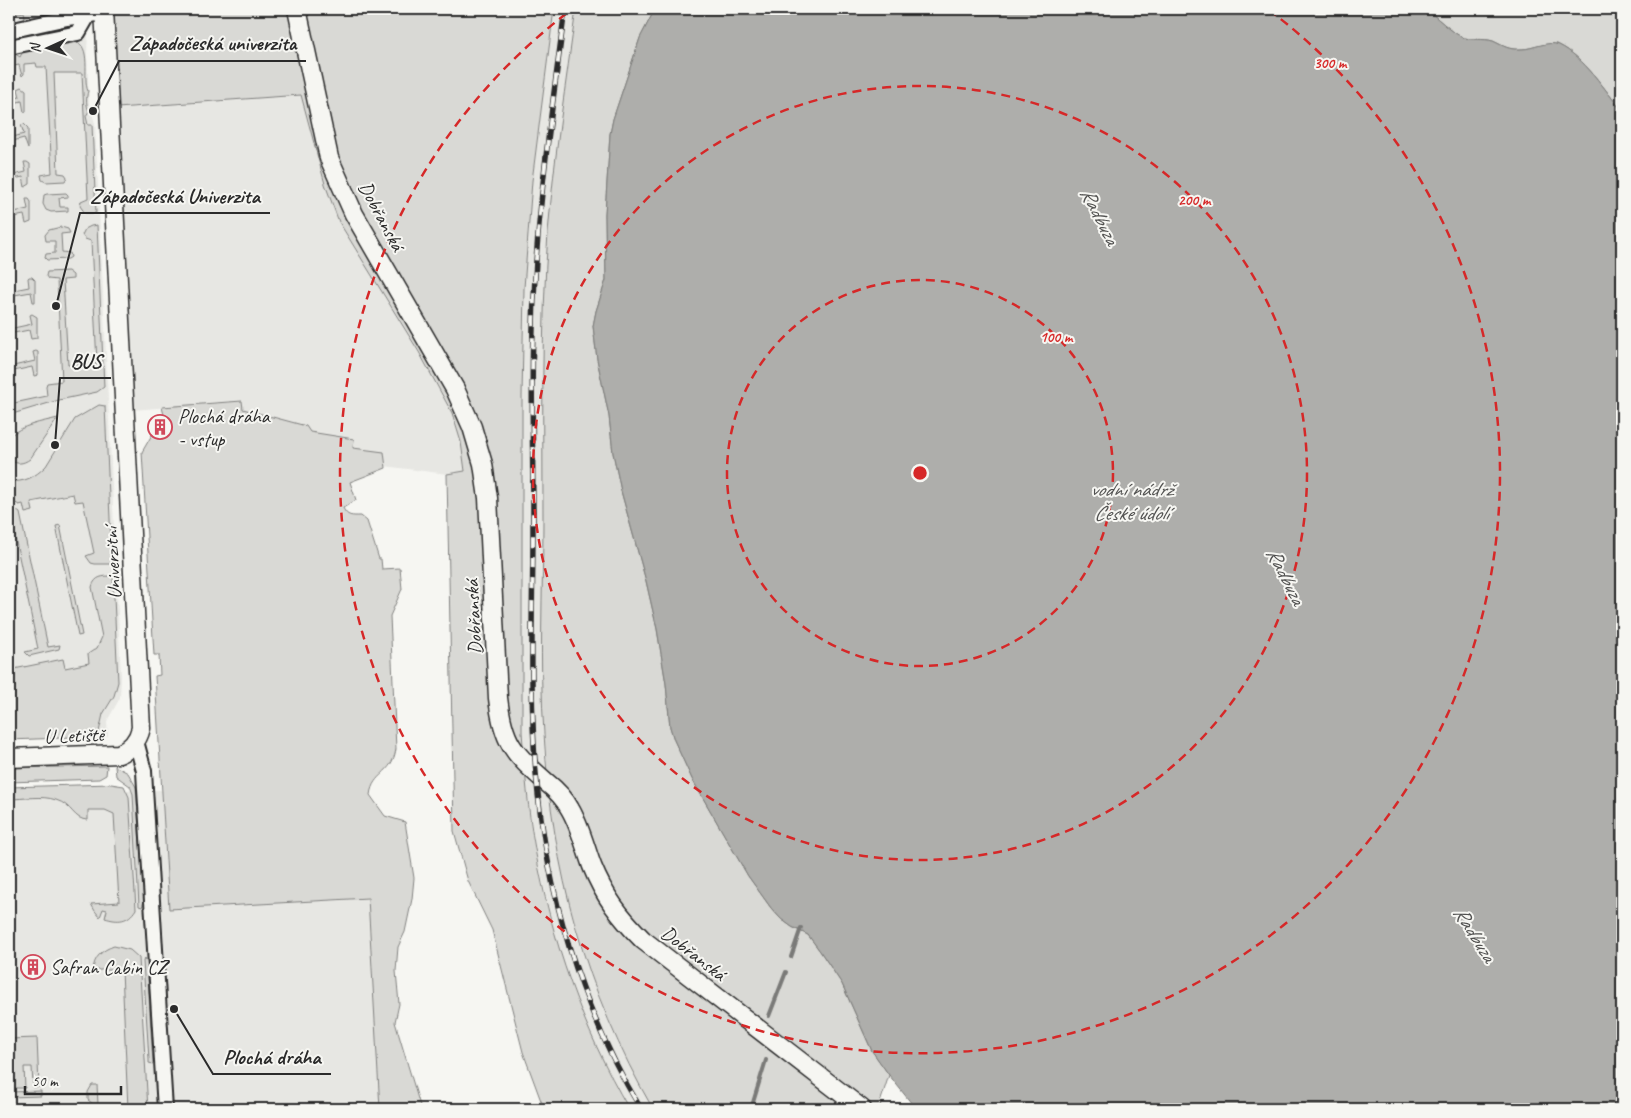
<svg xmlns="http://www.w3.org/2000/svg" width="1631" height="1118" viewBox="0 0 1631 1118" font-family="Caveat,sans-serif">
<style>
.built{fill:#e7e7e3}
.green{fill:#d9d9d5;stroke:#828280}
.water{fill:#aeaeab;stroke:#7a7a78}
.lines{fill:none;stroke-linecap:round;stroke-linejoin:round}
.stream{stroke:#7a7a78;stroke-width:4}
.minor-casing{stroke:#2b2b2b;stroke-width:18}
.tertiary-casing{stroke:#2b2b2b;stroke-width:21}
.minor{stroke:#f6f6f2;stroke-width:14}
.tertiary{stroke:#f6f6f2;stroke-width:18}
.rail-casing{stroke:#2b2b2b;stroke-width:5.5}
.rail{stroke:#f6f6f2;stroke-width:4;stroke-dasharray:11;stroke-linecap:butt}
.ring{fill:none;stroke:#d62828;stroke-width:2.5;stroke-dasharray:9 6}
.labels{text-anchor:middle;stroke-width:4;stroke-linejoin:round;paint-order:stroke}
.street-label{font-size:20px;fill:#2b2b2b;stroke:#f6f6f2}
.poi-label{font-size:20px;fill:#2b2b2b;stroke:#f6f6f2;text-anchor:start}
.water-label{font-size:21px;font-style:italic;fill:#525251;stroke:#f6f6f2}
.centre{fill:#d62828;stroke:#f6f6f2;stroke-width:2.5}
.ring-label{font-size:15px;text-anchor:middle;font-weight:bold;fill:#d62828;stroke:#f6f6f2;stroke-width:4;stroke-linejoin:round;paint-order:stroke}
.leader{fill:none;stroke:#2b2b2b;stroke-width:2}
.callout-dot{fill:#2b2b2b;stroke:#f6f6f2;stroke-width:2}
.callout-label{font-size:21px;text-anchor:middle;font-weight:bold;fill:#2b2b2b;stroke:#f6f6f2;stroke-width:4;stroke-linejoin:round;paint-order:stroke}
</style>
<rect width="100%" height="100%" fill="#f6f6f2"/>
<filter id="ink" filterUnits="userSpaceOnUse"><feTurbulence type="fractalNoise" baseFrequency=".02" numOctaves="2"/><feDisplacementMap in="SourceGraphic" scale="10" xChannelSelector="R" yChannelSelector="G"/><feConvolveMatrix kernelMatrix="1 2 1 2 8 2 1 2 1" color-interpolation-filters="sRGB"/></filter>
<g filter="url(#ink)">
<path class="built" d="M9,9H89L87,53L89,104L95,123L121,677L120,698L107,721L108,736L9,740Z
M554,9H576L553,184L545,289L543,396V731L546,773L556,844L576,934L604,1011L621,1049L653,1109H629L602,1059L584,1019L569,980L556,939L535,848L525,775L522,732L521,646L522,396L524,288L532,181Z
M301,95L339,222L419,352L452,413L461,442L465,471L447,474L313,457L242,409V401L133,410L117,108Z
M162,790L169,909L369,898L380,1109H9V793Z"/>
<path class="green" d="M22,9H82L78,11L26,23L24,12L9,15V13L22,10Z
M157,9H554L532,181L524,288L522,396V732C525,771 528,811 535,849C552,941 582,1028 629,1109H544L523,1052L492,930L468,881L454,831L447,474L465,471L461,442L452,413L419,352L339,222L325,184L301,95L117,108L113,14Z
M576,9H655L640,38L613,119L610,134L605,214L606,280L596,311L593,326L597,359L609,416L613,453L621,491L646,581L657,629L666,684L670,727L674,740L692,779L748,876L771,908L781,919L792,927L808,935L820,951L842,984L872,1051L889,1075L880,1103L882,1109H653C585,991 552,870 544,734C539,663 543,591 543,520C543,424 541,328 548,233C554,158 566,83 576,9Z
M1426,9H1622V111C1605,90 1584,57 1559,45C1548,41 1533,49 1522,49C1508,50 1504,46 1493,41C1483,38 1472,41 1462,37C1454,34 1434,15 1426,9Z
M71,24V28L9,43V35Z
M74,41C93,45 82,78 88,91C86,98 86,105 89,111L86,116L88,125H92L96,213H85L80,206L81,201L88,198L82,73H54L58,173L65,174L67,177L65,181L46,182L42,180L41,175L52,173L46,67H37L36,63L24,64V74L22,76L19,65L9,67V54L14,53L20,57L23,51Z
M22,87L26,90V112H24L22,101L9,104V99L20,97L18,89Z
M24,124L28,128V149L24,138L9,142V138L24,134L21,125Z
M24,162H27L30,164V184L25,187L23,177L9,180V176L26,172Z
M66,193L68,195V197L59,198L60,207H68V211L51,212L46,210L43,204L44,195L47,194Z
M26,199H29L31,202V222L26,224L24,215L9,218V213L28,209Z
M97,225L104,387L97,392L59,400L9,415V408L13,407L10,394L12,393L14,403L47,396L46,386L47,383L62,381L57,280L48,279L46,276L47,272L68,271L73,275V279L63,280L68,365L97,364L91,241L85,239L82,235L85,229L91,226Z
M61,227L68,229L70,233L61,234L62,252L70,253L71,257L68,259L47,260L45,258L46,254L55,253V241H46L45,235L49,230Z
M29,277H32L35,280V302H33L31,292L9,296V291L29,287L28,278Z
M32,314L37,317V338L31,339L29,330L9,334V329L32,324L30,315Z
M36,351L38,352V375L34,376L32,367L9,372V367L35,361L33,352Z
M242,401L243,409L306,426L310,432L354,439L353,448L384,452L386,468L350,482L356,500L343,508C347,517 352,516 361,516L367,521L379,559H381L382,569L400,568L402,589L390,616L396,749C392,775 373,772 370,795L385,816L405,822L414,878L412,899L405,932L398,947L396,971L399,1004L395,1022L421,1109H380L368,898L169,909L155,676L160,675L159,655H154L142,452L153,433L155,434L167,421L165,419L162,407Z
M99,405L105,406L112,564H95L91,563L86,556L94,553L83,501L75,502L73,494L31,502L33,511L25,513L23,504L19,505L9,499V481C24,483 35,477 46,466L75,419Z
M58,418L30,459C23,464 16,465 9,459V437C21,425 42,422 58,418Z
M9,505L20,513L48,647L60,645L59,649L29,656L25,652L38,649L10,513H9Z
M60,525L82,635L78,636L56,526Z
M113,576L118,682L114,696L103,714L99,732L62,738L9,740V670L63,659L65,668L89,663L88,654L97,648L102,637L92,587C95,576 103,576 113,576Z
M107,766L106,775L99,779L9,782V768Z
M115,766L128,773L136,787L144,901L142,907L139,906L133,794L130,786L116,776Z
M111,784L124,786L129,797L136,909C128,922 118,922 105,918L107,910L103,909L100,917L95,911L91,904L119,902L114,814L105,810H88V820C73,820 73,805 56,800C42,795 24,799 9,799V787Z
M114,946L130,950L139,958L148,1109H128L122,970H93C94,957 102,950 114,946Z
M145,958L147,962L153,1064L149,1063V1060L143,961Z
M37,1038L39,1087H33L32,1067H24L25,1088H9V1039Z
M92,1085H97L98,1104H93L88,1100V1092Z
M41,1091V1096L9,1097V1092Z"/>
<path class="water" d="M655,9H1426C1434,15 1454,34 1462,37C1472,41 1483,38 1493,41C1504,46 1508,50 1522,49C1533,49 1548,40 1559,45C1584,57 1605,90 1622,111V1109H916L889,1075L872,1051L842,984L820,951L808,935L792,927L781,919L771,908L748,876L692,779L674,740L670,727L666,684L657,629L646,581L621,491L613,453L609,416L597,359L593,326L596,311L606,280L605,214L610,134L613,119L640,38Z"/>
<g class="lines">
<path class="stream" d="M791,957L801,928
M769,1016L786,972
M751,1109L766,1060"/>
<defs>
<path id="minor" d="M9,31L67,18L104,13
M9,47L78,33L89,14
M136,741L144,771L145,789L165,1109"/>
<path id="tertiary" d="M297,9L329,158L354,214L455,389L472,427L483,464L488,498L498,698C503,742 513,753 545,781C555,789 564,797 570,809C580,826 585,847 592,866C604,896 620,917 643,940L862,1109
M9,758L119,754C131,749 138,741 141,728L104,9"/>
</defs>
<use href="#minor" class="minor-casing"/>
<use href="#tertiary" class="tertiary-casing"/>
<use href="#minor" class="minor"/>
<use href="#tertiary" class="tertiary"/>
<defs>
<path id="rail" d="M565,9C554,93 542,176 536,261C530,349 533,437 533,526C533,608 529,691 536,773C546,891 580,1008 641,1109"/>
</defs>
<use href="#rail" class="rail-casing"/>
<use href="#rail" class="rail"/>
</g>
</g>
<g class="ring">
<circle cx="920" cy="473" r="193"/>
<circle cx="920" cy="473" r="387"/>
<path d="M1269 10A580 580 0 1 1 571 10"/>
</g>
<defs>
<symbol id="building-ring" viewBox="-11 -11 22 22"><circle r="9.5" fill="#f6f6f2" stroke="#d1495b" stroke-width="1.5"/><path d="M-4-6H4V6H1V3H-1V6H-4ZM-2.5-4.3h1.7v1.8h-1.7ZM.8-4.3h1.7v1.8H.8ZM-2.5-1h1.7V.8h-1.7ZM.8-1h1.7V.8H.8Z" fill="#d1495b"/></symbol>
</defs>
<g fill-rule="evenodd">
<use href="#building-ring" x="146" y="413" width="28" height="28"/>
<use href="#building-ring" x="19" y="953" width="28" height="28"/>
</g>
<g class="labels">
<g class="street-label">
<text transform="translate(382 216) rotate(62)" y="7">Dobřanská</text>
<text transform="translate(112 563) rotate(-93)" y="7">Univerzitní</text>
<text transform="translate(473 617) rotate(-93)" y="7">Dobřanská</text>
<text transform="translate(74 735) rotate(-2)" y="7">U Letiště</text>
<text transform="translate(694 953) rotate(38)" y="7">Dobřanská</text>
</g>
<g class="poi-label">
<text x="178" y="423">Plochá dráha<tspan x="178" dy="23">- vstup</tspan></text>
<text x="50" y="974">Safran Cabin CZ</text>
</g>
<g class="water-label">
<text transform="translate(1100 216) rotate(63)" y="7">Radbuza</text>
<text x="1131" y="496">vodní nádrž<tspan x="1131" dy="24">České údolí</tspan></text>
<text transform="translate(1286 576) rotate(63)" y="7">Radbuza</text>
<text transform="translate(1475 934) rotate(58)" y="7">Radbuza</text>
</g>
</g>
<circle cx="920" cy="473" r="8" class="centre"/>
<g class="ring-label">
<text x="1330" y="68">300 m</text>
<text x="1194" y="205">200 m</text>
<text x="1056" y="342">100 m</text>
</g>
<path class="leader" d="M93 111L119 61H306M56 306L80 213H270M55 445L60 378H111M174 1009L213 1074H331"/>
<g class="callout-dot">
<circle cx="93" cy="111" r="5"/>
<circle cx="56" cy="306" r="5"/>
<circle cx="55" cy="445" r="5"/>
<circle cx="174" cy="1009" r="5"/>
</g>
<g class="callout-label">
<text x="213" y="50">Západočeská univerzita</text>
<text x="175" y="203">Západočeská Univerzita</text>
<text x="86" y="368">BUS</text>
<text x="272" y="1064">Plochá dráha</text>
</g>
<rect width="1631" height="1118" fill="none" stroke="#f6f6f2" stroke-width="30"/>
<rect x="15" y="15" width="1601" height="1088" fill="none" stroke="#2b2b2b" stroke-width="2" filter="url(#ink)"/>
<g transform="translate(48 48) rotate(267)" stroke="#f6f6f2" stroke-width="4" paint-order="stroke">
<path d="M0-4L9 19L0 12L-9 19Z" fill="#2b2b2b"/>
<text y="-8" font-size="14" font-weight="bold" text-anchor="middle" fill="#2b2b2b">N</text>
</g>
<path d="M25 1086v8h96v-8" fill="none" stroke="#2b2b2b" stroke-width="2.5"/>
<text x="32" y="1086" font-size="15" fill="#2b2b2b" stroke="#f6f6f2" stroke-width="4" paint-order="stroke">50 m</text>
</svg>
